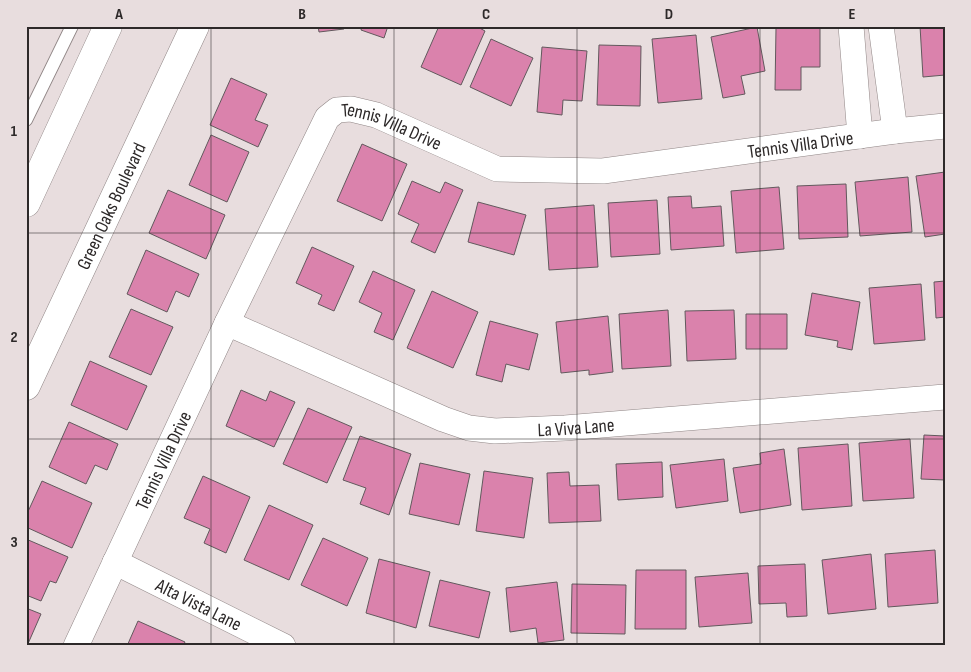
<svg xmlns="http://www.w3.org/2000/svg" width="971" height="672" viewBox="0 0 971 672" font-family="'Sofia Sans Condensed',sans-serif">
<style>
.building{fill:#da82ac;stroke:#62595d}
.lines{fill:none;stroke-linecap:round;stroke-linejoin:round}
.lane-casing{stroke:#908686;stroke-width:14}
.street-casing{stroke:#908686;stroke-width:26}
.secondary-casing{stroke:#908686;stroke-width:29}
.lane{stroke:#fff;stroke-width:12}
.street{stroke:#fff;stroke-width:25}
.secondary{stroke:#fff;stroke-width:28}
.grid{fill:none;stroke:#2d2929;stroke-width:1;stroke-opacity:0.55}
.labels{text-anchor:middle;stroke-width:5;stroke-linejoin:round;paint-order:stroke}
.street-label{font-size:19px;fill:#2d2929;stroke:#e8ddde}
.neatline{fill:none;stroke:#2d2929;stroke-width:2}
.grid-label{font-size:16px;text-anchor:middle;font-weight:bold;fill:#2d2929}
</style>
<rect width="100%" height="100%" fill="#e8ddde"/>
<path class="building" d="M318,26H343L344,29L319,32Z
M362,26H388L384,38L361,30Z
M439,26H476L485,31L461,85L421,67Z
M920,26H945V75L923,77Z
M757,27L765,71L741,76L745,94L723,98L711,37Z
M776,28H820V67H801V90H775Z
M696,35L702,99L658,103L652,39Z
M491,39L533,58L511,106L470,87Z
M599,45L641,46L640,106L597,105Z
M542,47L587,51L582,101L563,100L562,115L537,112Z
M231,78L267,94L255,120L268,125L258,147L210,125Z
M211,135L249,152L227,202L189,185Z
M362,144L407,164L382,221L337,201Z
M945,172V234L925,237L916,176Z
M908,177L912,232L860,236L855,182Z
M412,181L440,193L445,182L463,190L435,253L411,242L419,224L398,214Z
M846,184L848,237L799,239L797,186Z
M779,187L784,249L736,253L731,191Z
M168,190L225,215L206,259L149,233Z
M691,196L692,208L721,206L724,246L671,250L668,197Z
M657,200L660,254L611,257L608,203Z
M478,202L526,215L514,255L468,242Z
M594,205L598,267L549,270L545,209Z
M312,247L354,266L334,311L318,304L322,295L296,283Z
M146,250L199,274L189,297L176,291L167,312L127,294Z
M373,271L415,290L393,340L374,332L382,313L359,302Z
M945,281V317L936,318L934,282Z
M921,284L925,340L874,344L869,288Z
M432,291L478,312L453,368L407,348Z
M812,293L860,302L852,350L837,347L838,341L805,335Z
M131,309L173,327L151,375L109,357Z
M668,310L671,366L622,369L619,314Z
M734,310L736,359L687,361L685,311Z
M746,314H787V349H746Z
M608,316L613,372L589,375V370L561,373L556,322Z
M490,321L538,334L529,370L506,364L502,382L476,375Z
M90,361L147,386L127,430L71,405Z
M241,390L266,401L270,391L295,402L274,447L226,426Z
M308,408L352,427L327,483L283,464Z
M69,422L118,444L107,470L95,465L86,484L49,467Z
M924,435L945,436V480L921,479Z
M360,436L411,454L389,515L360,504L366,488L343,480Z
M910,439L914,498L863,501L859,443Z
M848,444L852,506L802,510L798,448Z
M784,449L791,505L740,513L733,468L761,464L760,453Z
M724,459L728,501L676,508L670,465Z
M662,462L663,497L618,500L616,464Z
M420,463L470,474L459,525L409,514Z
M484,471L533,478L524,538L476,531Z
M569,472L570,486L599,485L601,521L549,523L547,473Z
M203,476L250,497L226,553L204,543L210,529L184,518Z
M42,481L92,503L72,548L26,527V516Z
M269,505L313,525L289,580L244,560Z
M323,538L368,558L347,606L301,585Z
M26,539L68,557L56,583L50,581L41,601L26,595Z
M935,550L938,603L888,607L885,554Z
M871,554L876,609L828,614L822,560Z
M379,559L430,572L416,628L366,613Z
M805,564L807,616L787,617L786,603L759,604L758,566Z
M636,570H686V629H635Z
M748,573L752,623L699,627L695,577Z
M440,580L490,592L479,638L429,626Z
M557,582L564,640L538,643L536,628L510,632L506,588Z
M572,584L626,585L625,634L571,633Z
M26,608L41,614L27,646H26Z
M138,621L185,642L183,646H127Z"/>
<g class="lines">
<defs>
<path id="lane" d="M26,120L72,26"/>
<g id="street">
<path d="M851,26L860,136"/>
<path d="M881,26L895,131"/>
<path id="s1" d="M227,323L443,419L469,428L495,431L565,428L945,397"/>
<path id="s2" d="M115,562L283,646"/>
<path id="s3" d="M76,646L227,323L327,118L337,110L351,109L376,115L497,169L603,171L895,131L945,126"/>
</g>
<g id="secondary">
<path d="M26,203L108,26"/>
<path id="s4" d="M26,386L195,26"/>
</g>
</defs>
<use href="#lane" class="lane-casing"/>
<use href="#street" class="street-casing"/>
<use href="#secondary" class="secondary-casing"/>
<use href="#lane" class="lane"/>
<use href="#street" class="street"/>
<use href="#secondary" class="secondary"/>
</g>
<path class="grid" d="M211,26V646M394,26V646M577,26V646M760,26V646M26,233H945M26,439H945"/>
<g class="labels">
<g class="street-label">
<text dy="7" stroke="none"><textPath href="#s3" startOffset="655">Tennis Villa Drive</textPath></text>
<text dy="7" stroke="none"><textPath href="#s3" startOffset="1075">Tennis Villa Drive</textPath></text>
<text dy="7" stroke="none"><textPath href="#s4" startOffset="199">Green Oaks Boulevard</textPath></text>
<text dy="7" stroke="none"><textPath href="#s1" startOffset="371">La Viva Lane</textPath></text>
<text dy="7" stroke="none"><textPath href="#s3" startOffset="205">Tennis Villa Drive</textPath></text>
<text dy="7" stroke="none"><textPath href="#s2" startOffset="94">Alta Vista Lane</textPath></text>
</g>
</g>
<rect width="971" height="672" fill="none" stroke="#e8ddde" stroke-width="55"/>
<rect x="28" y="28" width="916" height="616" class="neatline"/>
<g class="grid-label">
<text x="119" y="19">A</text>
<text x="302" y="19">B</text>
<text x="486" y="19">C</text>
<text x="669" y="19">D</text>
<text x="852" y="19">E</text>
<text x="14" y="136">1</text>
<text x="14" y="342">2</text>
<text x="14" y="547">3</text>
</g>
</svg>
